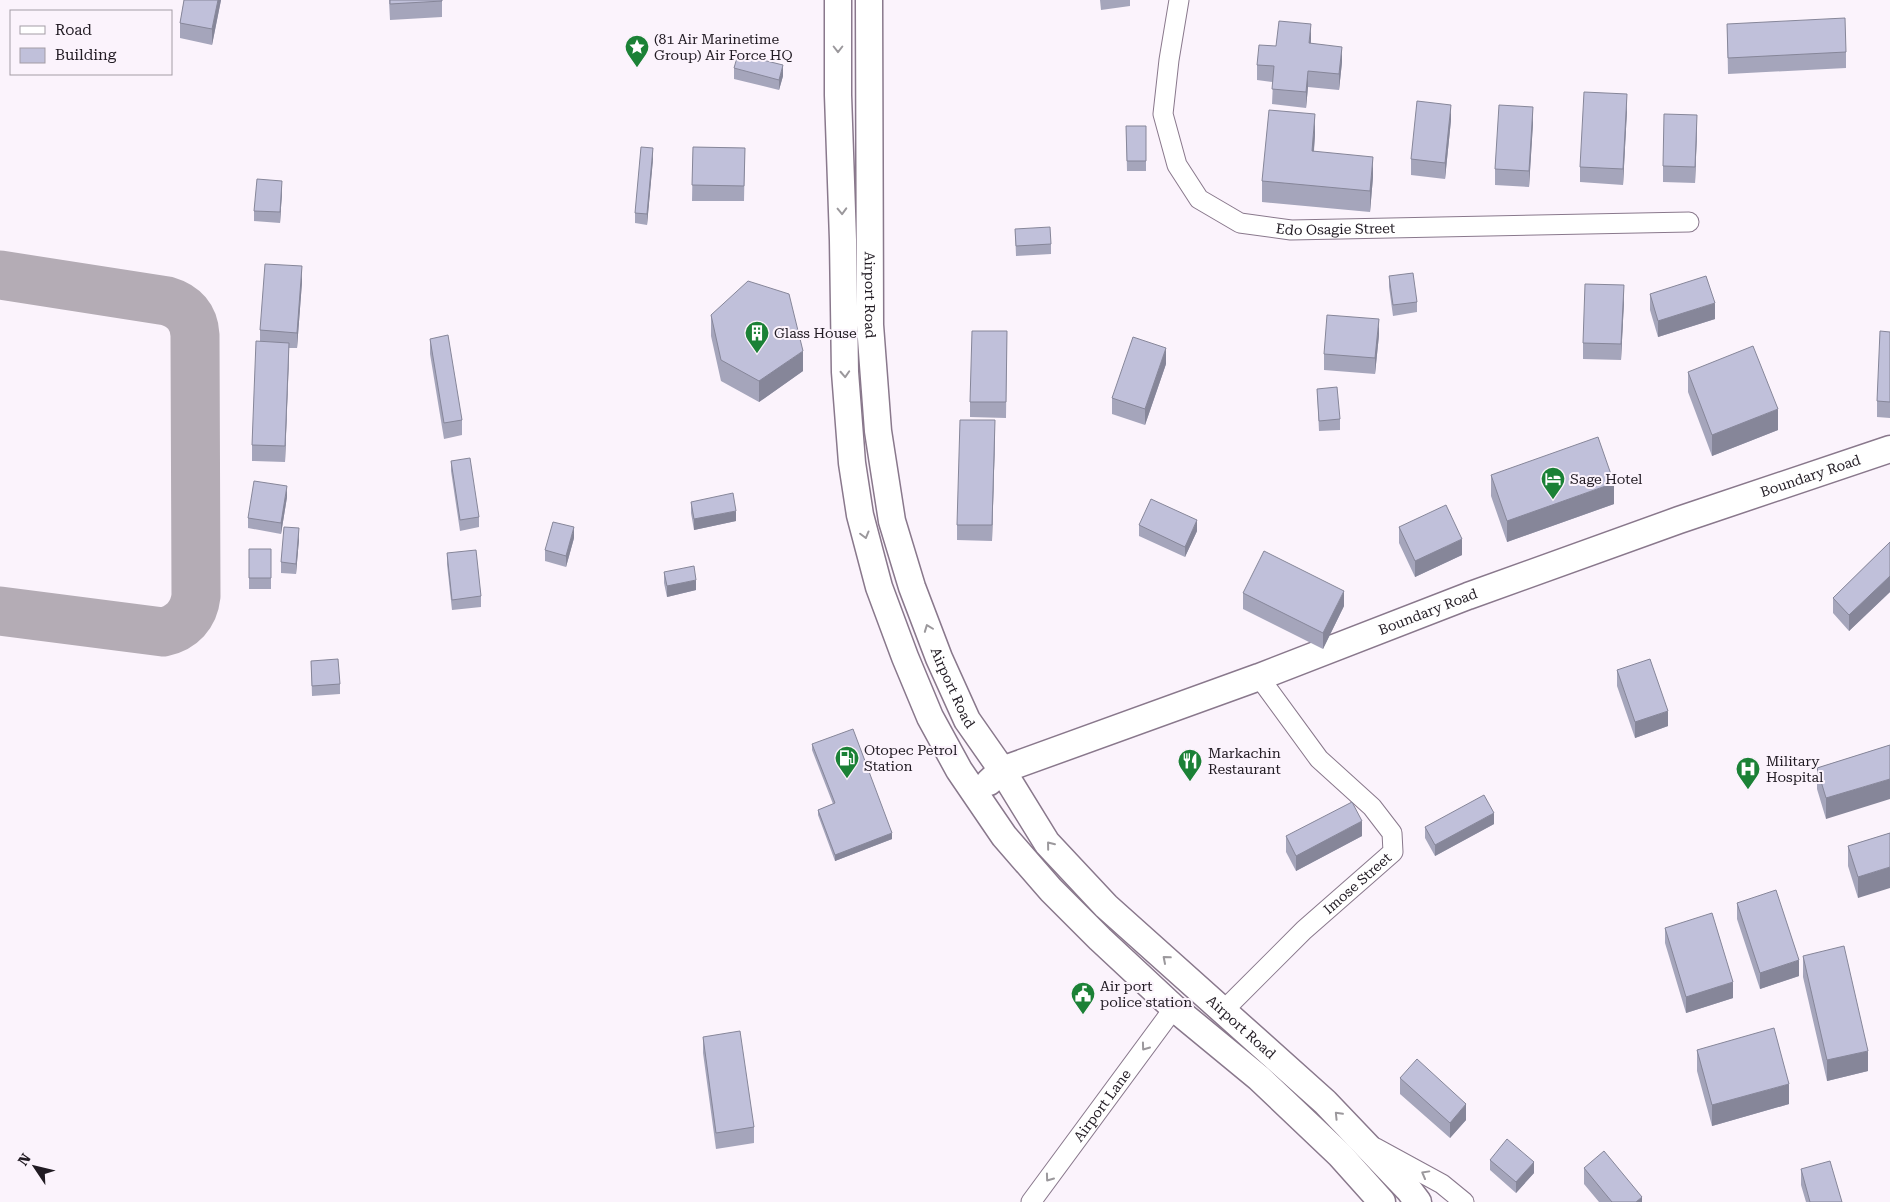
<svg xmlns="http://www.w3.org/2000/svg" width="1890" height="1202" viewBox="0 0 1890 1202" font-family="'Roboto Serif',serif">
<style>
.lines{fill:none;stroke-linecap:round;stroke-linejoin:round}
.taxiway{stroke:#b4acb5;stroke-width:49}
.street-casing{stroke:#89788c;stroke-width:21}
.secondary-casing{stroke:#89788c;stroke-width:29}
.street{stroke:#fff;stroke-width:19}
.secondary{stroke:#fff;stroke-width:26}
.wall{fill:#a5a5bb}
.shaded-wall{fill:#868699}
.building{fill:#c0c0da;stroke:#868699}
.oneway{stroke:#9b989c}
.labels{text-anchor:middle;stroke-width:4;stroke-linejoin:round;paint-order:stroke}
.poi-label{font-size:14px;fill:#211b23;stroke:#fbf3fc;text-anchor:start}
.street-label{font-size:14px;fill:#211b23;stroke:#fbf3fc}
</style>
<rect width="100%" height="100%" fill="#fbf3fc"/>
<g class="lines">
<path class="taxiway" d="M0,275L167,301C184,306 194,317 195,335L196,596C194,615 182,628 163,632L0,611"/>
<defs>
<g id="street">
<path id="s1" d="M1179,0L1169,60L1163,114L1177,165L1199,199L1240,223L1291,230L1689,222"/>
<path id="s2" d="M1224,1010L1304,930L1393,852L1392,833L1372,807L1319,759L1259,677"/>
<path d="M1376,1148L1442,1184L1464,1202"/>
<path id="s3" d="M1031,1202L1174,1008"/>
</g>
<g id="secondary">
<path d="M838,0V95L843,240L845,372L852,463L860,515L879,587L905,657L930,717L959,770L1004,836L1051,890L1100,939L1174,1008L1259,1078L1340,1155L1382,1202"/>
<path id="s4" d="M869,0L870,325L878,431L892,521L912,587L939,658L967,720L1002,770L1047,843L1106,906L1325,1102L1409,1190L1418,1202"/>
<path id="s5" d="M989,782L1002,770L1259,677L1468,596L1679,520L1890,449"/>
</g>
</defs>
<use href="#street" class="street-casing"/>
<use href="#secondary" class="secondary-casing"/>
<use href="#street" class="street"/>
<use href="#secondary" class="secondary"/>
</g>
<path class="wall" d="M184,0H221L212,45L180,38V23Z
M389,0H442V17L390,20Z
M1100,0H1130V6L1101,10Z
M1727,24L1846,52V68L1728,74Z
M1311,40V43L1342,62L1339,90L1308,87L1306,108L1272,104L1273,82L1257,80V65L1276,46Z
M734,68L783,76L779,90L734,79Z
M1627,110L1623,185L1580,182V167Z
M1451,120L1445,179L1411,175V159Z
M1533,123L1529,187L1495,185V169Z
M1126,126H1146V171H1127Z
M1697,131L1695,183L1663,182V166Z
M1315,135L1314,151L1373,177L1370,212L1262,202V181Z
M693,147L745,148L744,201H692Z
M653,159L647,225L635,223V213Z
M282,192L280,223L254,221V211Z
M1015,229L1051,244V254L1016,256Z
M1389,276L1417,302V312L1393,316L1389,287Z
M302,282L297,348H289L285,462L252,461V445L260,341V330Z
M1650,294L1715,319L1658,337L1650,310Z
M1624,301L1621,360L1583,359V343Z
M711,315L803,371L759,402L721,381L711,336Z
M1007,331L1006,418L970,417V402Z
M1890,332V418L1877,417V401Z
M1379,335L1375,374L1324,370V354Z
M430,339L462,420V435L444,439L430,354Z
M1166,364L1145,425L1112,414V398Z
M1688,372L1778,430L1712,456L1688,392Z
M1317,389L1340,419V430L1319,431Z
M995,436L992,541L957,540V525Z
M451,461L479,517V527L460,531L451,471Z
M1491,475L1614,504L1507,542L1491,496Z
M287,497L281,534L248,528V518Z
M691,502L736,521L694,530L691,513Z
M1139,525L1197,531L1185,557L1139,536Z
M1399,527L1462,555L1415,577L1399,543Z
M574,538L566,567L545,561V550Z
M299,539L296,574L281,573V562Z
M1890,542V592L1849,631L1833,613V598Z
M249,549H271V589H249Z
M447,553L481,596V607L452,610L447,564Z
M664,572L696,590L667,597L664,583Z
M1243,593L1344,606L1323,649L1243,609Z
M311,661L340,684V694L312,696Z
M1617,670L1668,726L1635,738L1617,686Z
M812,744L892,839L835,861L818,815V810L833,804L812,750Z
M1890,745L1826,819L1817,789V768Z
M1494,824L1435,856L1425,838V827Z
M1890,833L1858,898L1848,866V846Z
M1286,836H1362L1296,871L1286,852Z
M1737,903L1799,976L1760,989L1737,919Z
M1665,928L1733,998L1686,1013L1665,943Z
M1803,956L1868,1071L1827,1081L1803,977Z
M703,1037L754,1127V1143L716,1149L703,1053Z
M1697,1050L1789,1104L1712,1126L1697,1071Z
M1400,1078L1466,1120L1450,1138L1400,1094Z
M1490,1160L1534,1173L1516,1193L1490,1170Z
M1584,1168L1642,1202H1599L1584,1184Z
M1801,1169L1842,1202H1806L1801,1185Z"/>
<path class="shaded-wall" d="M218,0H221L212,45V29Z
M1311,24V40L1309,59V43Z
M1342,47V62L1339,90V74Z
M783,65V76L779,90V80Z
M1308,71V87L1306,108V92Z
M1627,94V110L1623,185V169Z
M1451,105V120L1445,179V163Z
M1533,107V123L1529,187V171Z
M1315,114V135L1312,172V151Z
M1697,115V131L1695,183V167Z
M653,148V159L647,225V214Z
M1373,157V177L1370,212V191Z
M282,181V192L280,223V212Z
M302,266V282L297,348V333Z
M1624,285V301L1621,360V344Z
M1715,303V319L1658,337V321Z
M1379,319V335L1375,374V358Z
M289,343V358L285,462V446Z
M1166,348V364L1145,425V409Z
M803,351V371L759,402V381Z
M1778,409V430L1712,456V435Z
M995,420V436L992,541V525Z
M1614,483V504L1507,542V521Z
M287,486V497L281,534V523Z
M736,511V521L694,530V519Z
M1197,520V531L1185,557V547Z
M574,527V538L566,567V556Z
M299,528V539L296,574V564Z
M1462,539V555L1415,577V561Z
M1890,576V592L1849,631V615Z
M696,580V590L667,597V586Z
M1344,591V606L1323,649V633Z
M1668,711V726L1635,738V722Z
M1890,779V799L1826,819V798Z
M1494,813V824L1435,856V845Z
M1362,821V836L1296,871V856Z
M892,833V839L835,861V855Z
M1890,867V888L1858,898V877Z
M1799,960V976L1760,989V973Z
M1733,982V998L1686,1013V997Z
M1868,1051V1071L1827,1081V1060Z
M1789,1084V1104L1712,1126V1105Z
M1466,1104V1120L1450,1138V1123Z
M1534,1162V1173L1516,1193V1182Z
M1642,1197V1202H1636Z"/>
<path class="building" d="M184,0H218L212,29L180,23Z
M390,0H442V1L390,4Z
M1845,18L1846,52L1728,58L1727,24Z
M1279,21L1311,24L1309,43L1342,47L1339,74L1308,71L1306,92L1272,89L1274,66L1257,65L1259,45L1276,46Z
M738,54L783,65L779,80L734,68Z
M1584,92L1627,94L1623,169L1580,167Z
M1417,101L1451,105L1445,163L1411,159Z
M1499,105L1533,107L1529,171L1495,169Z
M1269,110L1315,114L1312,151L1373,157L1370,191L1262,181Z
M1664,114L1697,115L1695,167L1663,166Z
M1126,126H1146V161H1127Z
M641,147L653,148L647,214L635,213Z
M693,147L745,148L744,186L692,185Z
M257,179L282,181L280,212L254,211Z
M1050,227L1051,244L1016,246L1015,229Z
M265,264L302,266L297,333L260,330Z
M1413,273L1417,302L1393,305L1389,276Z
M1706,276L1715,303L1658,321L1650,294Z
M748,281L789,294L803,351L759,381L721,360L711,315Z
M1585,284L1624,285L1621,344L1583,343Z
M1327,315L1379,319L1375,358L1324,354Z
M972,331H1007L1006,402H970Z
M1880,331L1890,332V402L1877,401Z
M448,335L462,420L444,423L430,339Z
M1133,337L1166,348L1145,409L1112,398Z
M256,341L289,343L285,446L252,445Z
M1753,346L1778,409L1712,435L1688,372Z
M1337,387L1340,419L1319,421L1317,389Z
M960,420H995L992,525H957Z
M1598,437L1614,483L1507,521L1491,475Z
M470,458L479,517L460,520L451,461Z
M254,481L287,486L281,523L248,518Z
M733,493L736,511L694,519L691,502Z
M1151,499L1197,520L1185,547L1139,525Z
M1446,505L1462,539L1415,561L1399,527Z
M553,522L574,527L566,556L545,550Z
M284,527L299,528L296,564L281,562Z
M1890,542V576L1849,615L1833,598Z
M249,549H271V578H249Z
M476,550L481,596L452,600L447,553Z
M1264,551L1344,591L1323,633L1243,593Z
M694,566L696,580L667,586L664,572Z
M338,659L340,684L312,686L311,661Z
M1650,659L1668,711L1635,722L1617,670Z
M853,729L892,833L835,855L818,810L835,803L812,744Z
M1890,745V779L1826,798L1817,768Z
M1484,795L1494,813L1435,845L1425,827Z
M1352,802L1362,821L1296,856L1286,836Z
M1890,833V867L1858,877L1848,846Z
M1776,890L1799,960L1760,973L1737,903Z
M1712,913L1733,982L1686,997L1665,928Z
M1844,946L1868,1051L1827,1060L1803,956Z
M1774,1028L1789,1084L1712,1105L1697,1050Z
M740,1031L754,1127L716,1133L703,1037Z
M1417,1059L1466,1104L1450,1123L1400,1078Z
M1507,1139L1534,1162L1516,1182L1490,1160Z
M1604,1151L1642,1197L1636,1202H1612L1584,1168Z
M1830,1161L1842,1202H1810L1801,1169Z"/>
<defs><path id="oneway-chevron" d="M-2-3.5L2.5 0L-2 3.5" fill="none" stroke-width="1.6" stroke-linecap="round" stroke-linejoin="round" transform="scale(1.25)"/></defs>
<g class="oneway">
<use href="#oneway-chevron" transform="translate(838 49) rotate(90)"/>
<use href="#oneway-chevron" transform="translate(842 211) rotate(88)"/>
<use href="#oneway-chevron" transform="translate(845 374) rotate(87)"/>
<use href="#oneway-chevron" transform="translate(865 535) rotate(75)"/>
<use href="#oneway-chevron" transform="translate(928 628) rotate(-111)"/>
<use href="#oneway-chevron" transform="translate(1050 845) rotate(-129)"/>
<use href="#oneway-chevron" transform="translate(1166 959) rotate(-139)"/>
<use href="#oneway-chevron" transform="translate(1145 1047) rotate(126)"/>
<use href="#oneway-chevron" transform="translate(1338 1115) rotate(-134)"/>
<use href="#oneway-chevron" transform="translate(1425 1174) rotate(-151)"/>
<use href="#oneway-chevron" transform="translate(1049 1178) rotate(126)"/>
</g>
<defs>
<symbol id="sight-pin" viewBox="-11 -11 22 30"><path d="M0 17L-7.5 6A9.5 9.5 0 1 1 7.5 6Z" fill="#1b8136" stroke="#fbf3fc"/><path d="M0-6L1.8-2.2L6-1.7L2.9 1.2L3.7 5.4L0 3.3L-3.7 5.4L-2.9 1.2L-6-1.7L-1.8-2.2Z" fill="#fff"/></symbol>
<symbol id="building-pin" viewBox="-11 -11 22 30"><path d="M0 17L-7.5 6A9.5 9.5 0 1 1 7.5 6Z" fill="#1b8136" stroke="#fbf3fc"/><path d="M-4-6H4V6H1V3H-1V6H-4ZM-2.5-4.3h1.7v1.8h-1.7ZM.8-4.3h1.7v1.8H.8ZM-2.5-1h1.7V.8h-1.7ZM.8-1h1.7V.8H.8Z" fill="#fff"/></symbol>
<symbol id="hotel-pin" viewBox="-11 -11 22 30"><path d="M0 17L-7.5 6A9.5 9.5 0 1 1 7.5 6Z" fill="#1b8136" stroke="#fbf3fc"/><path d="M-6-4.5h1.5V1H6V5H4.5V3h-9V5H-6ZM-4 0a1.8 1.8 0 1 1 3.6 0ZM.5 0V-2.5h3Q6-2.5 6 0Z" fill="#fff"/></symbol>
<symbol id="fuel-pin" viewBox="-11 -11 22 30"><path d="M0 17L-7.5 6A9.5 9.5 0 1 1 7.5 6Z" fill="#1b8136" stroke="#fbf3fc"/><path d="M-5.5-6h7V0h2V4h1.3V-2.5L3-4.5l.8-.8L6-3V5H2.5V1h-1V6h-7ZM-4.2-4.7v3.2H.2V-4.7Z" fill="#fff"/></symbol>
<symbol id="restaurant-pin" viewBox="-11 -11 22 30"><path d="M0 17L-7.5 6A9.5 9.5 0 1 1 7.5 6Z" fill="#1b8136" stroke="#fbf3fc"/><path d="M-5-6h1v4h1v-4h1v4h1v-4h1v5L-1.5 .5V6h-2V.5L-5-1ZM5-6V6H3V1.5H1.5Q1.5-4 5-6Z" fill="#fff"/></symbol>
<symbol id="hospital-pin" viewBox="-11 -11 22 30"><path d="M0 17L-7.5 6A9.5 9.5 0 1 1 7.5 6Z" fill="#1b8136" stroke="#fbf3fc"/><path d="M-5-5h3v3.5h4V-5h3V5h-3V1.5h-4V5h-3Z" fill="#fff"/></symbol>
<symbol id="civic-pin" viewBox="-11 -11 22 30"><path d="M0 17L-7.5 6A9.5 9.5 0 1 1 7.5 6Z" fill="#1b8136" stroke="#fbf3fc"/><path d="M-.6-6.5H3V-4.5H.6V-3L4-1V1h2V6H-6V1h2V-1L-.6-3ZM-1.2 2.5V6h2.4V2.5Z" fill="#fff"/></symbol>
</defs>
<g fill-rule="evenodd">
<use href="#sight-pin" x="623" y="33" width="28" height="38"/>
<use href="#building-pin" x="743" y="319" width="28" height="38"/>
<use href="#hotel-pin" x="1539" y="465" width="28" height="38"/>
<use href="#fuel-pin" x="833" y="744" width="28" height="38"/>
<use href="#restaurant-pin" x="1176" y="747" width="28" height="38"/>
<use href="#hospital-pin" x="1734" y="755" width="28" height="38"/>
<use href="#civic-pin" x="1069" y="980" width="28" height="38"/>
</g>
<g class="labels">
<g class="poi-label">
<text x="654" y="44">(81 Air Marinetime<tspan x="654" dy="16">Group) Air Force HQ</tspan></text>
<text x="774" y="338">Glass House</text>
<text x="1570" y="484">Sage Hotel</text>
<text x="864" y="755">Otopec Petrol<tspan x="864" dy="16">Station</tspan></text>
<text x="1208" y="758">Markachin<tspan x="1208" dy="16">Restaurant</tspan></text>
<text x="1766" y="766">Military<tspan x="1766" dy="16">Hospital</tspan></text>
<text x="1100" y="991">Air port<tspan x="1100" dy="16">police station</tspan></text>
</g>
<g class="street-label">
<text dy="5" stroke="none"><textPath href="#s1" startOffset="352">Edo Osagie Street</textPath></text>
<text dy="5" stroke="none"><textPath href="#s4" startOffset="295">Airport Road</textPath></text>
<text dy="5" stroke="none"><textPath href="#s5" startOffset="878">Boundary Road</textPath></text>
<text dy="5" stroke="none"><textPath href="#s5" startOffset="472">Boundary Road</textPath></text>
<text dy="5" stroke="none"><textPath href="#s4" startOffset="700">Airport Road</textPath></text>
<text dy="5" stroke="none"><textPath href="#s2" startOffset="184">Imose Street</textPath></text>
<text dy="5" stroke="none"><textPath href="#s4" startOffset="1150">Airport Road</textPath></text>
<text dy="5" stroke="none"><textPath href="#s3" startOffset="120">Airport Lane</textPath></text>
</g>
</g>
<rect x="10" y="10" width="162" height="65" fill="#fbf3fc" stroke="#a49da5"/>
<rect x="20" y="26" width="25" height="8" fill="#ffffff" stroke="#a49da5"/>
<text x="55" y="35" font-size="15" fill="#211b23">Road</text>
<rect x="20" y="48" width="25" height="15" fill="#c0c0da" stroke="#a49da5"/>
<text x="55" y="60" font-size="15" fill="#211b23">Building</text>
<g transform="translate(35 1167) rotate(305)" stroke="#fbf3fc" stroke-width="4" paint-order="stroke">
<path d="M0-4L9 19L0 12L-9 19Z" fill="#211b23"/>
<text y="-8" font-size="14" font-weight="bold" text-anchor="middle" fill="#211b23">N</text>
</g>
</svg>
